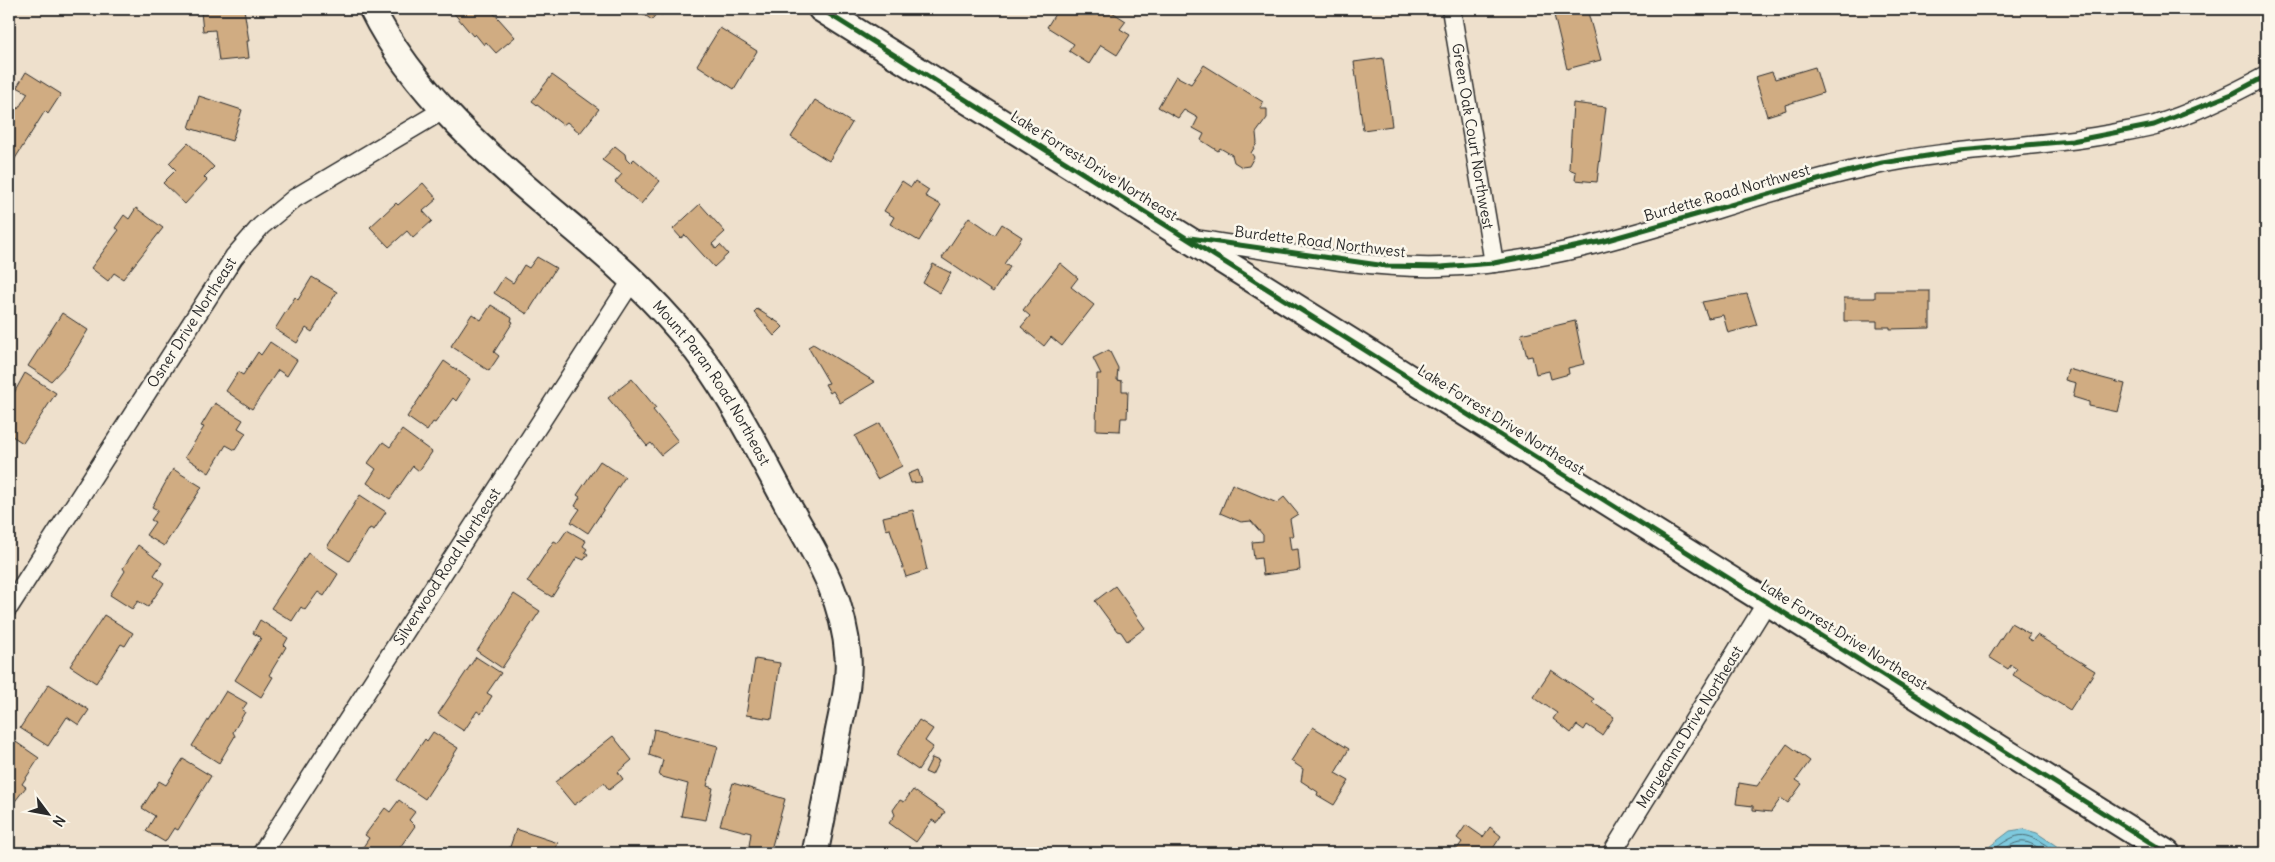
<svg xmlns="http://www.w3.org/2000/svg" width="2275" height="862" viewBox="0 0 2275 862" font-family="Delius,sans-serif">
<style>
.water{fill:#7ec9dd;stroke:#5d8a96}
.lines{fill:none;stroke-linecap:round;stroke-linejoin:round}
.shore{stroke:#4c6a72;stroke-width:1}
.building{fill:#d0ac82;stroke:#2b2b2b}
.street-casing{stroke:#2b2b2b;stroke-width:21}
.secondary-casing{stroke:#2b2b2b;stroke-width:29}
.street{stroke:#fbf7ec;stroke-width:18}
.secondary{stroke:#fbf7ec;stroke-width:25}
.cycleway-casing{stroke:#fbf7ec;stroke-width:8}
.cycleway{stroke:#1b5e20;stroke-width:5}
.labels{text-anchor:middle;stroke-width:5;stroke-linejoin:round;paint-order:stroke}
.street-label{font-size:15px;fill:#2b2b2b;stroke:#fbf7ec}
</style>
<rect width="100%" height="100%" fill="#eee0cc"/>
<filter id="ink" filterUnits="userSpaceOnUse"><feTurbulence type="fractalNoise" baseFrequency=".02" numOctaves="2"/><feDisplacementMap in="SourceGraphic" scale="10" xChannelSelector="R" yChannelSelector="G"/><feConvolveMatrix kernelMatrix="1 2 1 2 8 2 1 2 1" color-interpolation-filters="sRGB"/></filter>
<g filter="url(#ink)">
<path class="water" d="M2023,829L2037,833L2067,853H1981L2010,831Z"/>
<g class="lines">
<path class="shore" d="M1989,853C2022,828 2025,831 2058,853
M1999,853C2021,837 2025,839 2047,853"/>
</g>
<path class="building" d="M218,9H244L249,41H247L249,58L219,61L215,30L203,31L201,12Z
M454,9H490L515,37L496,53L486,42L484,45L475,34L473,36L452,11Z
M636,9H666L662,15L657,12L652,20Z
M1058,9H1115L1112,12L1126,21L1120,29L1130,35L1117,55L1101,45L1089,64L1069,51L1074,44L1047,27Z
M1562,9H1587L1601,60L1567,69L1553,11Z
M720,28L757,51L734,89L697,65Z
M1383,58L1392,126L1363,130L1354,62Z
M1204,65L1263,102L1261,109H1267V118L1256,133L1257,143L1251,153L1254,157L1249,166L1242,167L1234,162L1232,155L1220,148L1218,151L1201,140L1204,134L1193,128L1198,118L1184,110L1178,118L1158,107L1176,76L1191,84Z
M1815,67L1823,93L1785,105L1786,110L1767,116L1755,77L1772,72L1775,79Z
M26,72L61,94L48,114L45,111L11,165L14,167L9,175V103L18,109L28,93L17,87Z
M552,75L599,109L580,133L567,122L563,125L532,101Z
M199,96L242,110L232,141L189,128Z
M815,100L852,123L829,161L791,137Z
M1573,103L1606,107L1597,182L1575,180L1576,172L1569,169Z
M188,143L214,167L204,177L207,180L185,204L163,183L176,170L169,163Z
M615,146L625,154L626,159L630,163L634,159L660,181L641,204L615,182L622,174L602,160Z
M902,181L911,187L915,181L929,190L925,196L941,205L919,241L890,224L894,217L884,211Z
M423,183L437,199L423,211L432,221L413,238L407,231L389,247L370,227L396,203L398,205Z
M700,204L725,232L712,244L716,249L720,245L728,254L714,267L685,235L681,238L673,229Z
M136,208L163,228L123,279L114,273L108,281L91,268L119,230L115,228L124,215L129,219Z
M969,217L995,235L1002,224L1022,237L1004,264L1010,267L993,292L942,258Z
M537,257L556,268L527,314L494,293L504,277L513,283L524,265L529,268Z
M1060,263L1078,278L1071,287L1094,305L1062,346L1051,337L1044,346L1021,327L1030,316L1023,310Z
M933,264L951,273L940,293L923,283Z
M312,277L337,292L312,332L306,328L297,343L275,329L295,297L298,300Z
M1875,291H1930V328L1890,329V327H1877V321H1844V298H1875Z
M1747,294L1757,325L1728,333L1723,315L1708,318L1702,302Z
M491,305L512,318L511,321L513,322L494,352L499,356L489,371L451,346L472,314L481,320Z
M757,309L779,323L783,327L774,336L754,312Z
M62,313L88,330L67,364L51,381L28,366Z
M1575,321L1584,364L1568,368L1569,374L1551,379L1549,371L1536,374L1532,356L1527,357L1521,334Z
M270,342L297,360L287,376L278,370L252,409L226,391L238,372L243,375L258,352L261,355Z
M813,344L875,382L840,403L833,391L830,393L825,384L829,383L808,347Z
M1109,350L1118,368L1117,380L1122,381V391H1128L1127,418H1121L1120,431L1096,430L1097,374H1101L1093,358Z
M444,361L470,379L456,401L453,398L435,423L433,422L427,431L407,417Z
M2068,369L2125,384L2118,412L2089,406V402L2073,397L2076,383L2065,380Z
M25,373L56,393L23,443L9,434V402Z
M632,379L656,408L653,410L678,441L661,455L651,443L647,446L608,398Z
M215,403L243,420L238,428L246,433L235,450L226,445L209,473L185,457L204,427L201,426Z
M880,423L902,466L877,479L855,436Z
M402,430L432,452L419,471L413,466L390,499L367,483L376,469L368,463L383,442L390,447Z
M600,461L625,477L588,533L571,522L580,509L575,506L580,497L577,495Z
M173,469L202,487L164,546L146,535L155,522L151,520L158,510L152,507Z
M918,470L922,482L911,483L908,474Z
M1232,484L1277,503L1284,497L1298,514L1290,519L1293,536H1289L1291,550L1298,549L1300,570L1263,575L1261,558L1254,559L1252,542L1263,541V535L1251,521L1241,522L1220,513Z
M360,495L386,512L374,530L370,528L349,561L327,547Z
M913,510L927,570L906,577L890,529L886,530L883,517Z
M567,530L586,541L583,546L587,549L585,552L588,554L584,560L577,557L552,597L527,582L554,541L558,543Z
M138,545L162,563L154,575L164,583L148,607L138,601L132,609L110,595L125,571L123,568Z
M308,553L338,574L324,596L318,592L305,610L301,607L292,621L271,608Z
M1115,586L1145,628L1127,641L1121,632L1117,631L1095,601Z
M514,594L540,611L502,668L477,651Z
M104,615L133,633L125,646L121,644L96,683L70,666Z
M260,620L288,638L284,645L286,647L269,675L273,677L261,697L235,680L261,638L253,633Z
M2011,623L2030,634L2027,638L2032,641L2037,635L2095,671L2070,710L2013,675L2017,669L2011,665L2008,669L1989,657Z
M476,657L501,673L487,693L492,696L481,714L477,711L464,731L438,714Z
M755,659L780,663L772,719L746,715Z
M1551,670L1594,699L1592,702L1614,717L1602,735L1587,725L1584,730L1577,725L1571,733L1553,719L1557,713L1533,697Z
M49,684L89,710L79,725L67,717L48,746L20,728Z
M226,691L247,703L242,710L245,712L233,732L235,736L219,763L192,746Z
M919,720L933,729L925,741L933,747L918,770L896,755Z
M1313,727L1349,749L1335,773L1349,781L1334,805L1317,795L1318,792L1301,781L1303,769L1291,761Z
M654,729L718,746L707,786L713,788L706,820L681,816L688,784L659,776L663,760L649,755Z
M433,732L458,748L425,799L397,780L425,739L427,741Z
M613,736L632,760L618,772L623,779L609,790L604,783L574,805L555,782Z
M13,740L39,758L22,784L26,787L9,809V747Z
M1787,744L1810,761L1796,780L1802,784L1788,803L1781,798L1771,812L1753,810V806L1736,804L1739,783L1757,786Z
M932,758L939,761L932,775L925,772Z
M183,759L211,776L178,830L174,828L165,842L146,831L155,816L142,808L159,781L166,785Z
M733,783L785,799L770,853H748L751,833L720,825Z
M913,790L945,812L937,823L932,820L916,842L889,823L895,815L893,810L900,800L904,802Z
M399,800L415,812L409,820L415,826L396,853H371L363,847L369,838L365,835L385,808L390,812Z
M1466,825L1483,837L1490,827L1501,836L1490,853H1454L1462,842L1457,838Z
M516,829L558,843L554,853H508Z"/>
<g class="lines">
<defs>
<g id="street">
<path id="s1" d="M1451,9L1494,263"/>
<path d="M1193,239C1272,250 1361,269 1440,267C1592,264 1734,194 1881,164C1957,148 2035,148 2111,134C2126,131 2141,129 2155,125C2193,113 2231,95 2266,76"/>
<path id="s2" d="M9,607L234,257L261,226L295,198L445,109"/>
<path id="s3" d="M262,853L633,279"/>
<path id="s4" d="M1612,853L1767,602"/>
</g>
<g id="secondary">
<path id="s5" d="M372,9C418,103 513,176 591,243C639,284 687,331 721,386C745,423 765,463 786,502C815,553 844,596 848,657C850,684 842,711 837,738C830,776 823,815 815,853"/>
<path d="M821,9L2167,853"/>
</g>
</defs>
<use href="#street" class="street-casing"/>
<use href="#secondary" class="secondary-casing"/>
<use href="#street" class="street"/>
<use href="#secondary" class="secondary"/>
<defs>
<path id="cycleway" d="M821,9L2167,853
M1190,238L1386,266L1441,267L1494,263L1604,241L1839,174L1882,163L1959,151L2072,141L2154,125L2232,94L2266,76"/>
</defs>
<use href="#cycleway" class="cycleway-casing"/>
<use href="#cycleway" class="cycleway"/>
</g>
</g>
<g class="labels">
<g class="street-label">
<text dy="5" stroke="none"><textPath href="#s1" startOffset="129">Green Oak Court Northwest</textPath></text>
<text transform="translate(1094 166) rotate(32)" y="5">Lake Forrest Drive Northeast</text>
<text transform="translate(1727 193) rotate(-16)" y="5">Burdette Road Northwest</text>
<text transform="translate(1320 242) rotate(7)" y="5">Burdette Road Northwest</text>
<text dy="5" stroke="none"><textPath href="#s2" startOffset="338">Osner Drive Northeast</textPath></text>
<text dy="5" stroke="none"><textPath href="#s5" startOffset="509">Mount Paran Road Northeast</textPath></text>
<text transform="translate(1501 420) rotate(32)" y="5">Lake Forrest Drive Northeast</text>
<text dy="5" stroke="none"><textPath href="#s3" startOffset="341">Silverwood Road Northeast</textPath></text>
<text transform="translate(1844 635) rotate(32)" y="5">Lake Forrest Drive Northeast</text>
<text dy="5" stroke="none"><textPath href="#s4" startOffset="148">Maryeanna Drive Northeast</textPath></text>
</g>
</g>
<rect width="2275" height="862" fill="none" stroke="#fbf7ec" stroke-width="30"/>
<rect x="15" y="15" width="2245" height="832" fill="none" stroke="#2b2b2b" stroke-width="2" filter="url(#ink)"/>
<g transform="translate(48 814) rotate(122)" stroke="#fbf7ec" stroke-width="4" paint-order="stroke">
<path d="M0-4L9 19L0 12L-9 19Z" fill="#2b2b2b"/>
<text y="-8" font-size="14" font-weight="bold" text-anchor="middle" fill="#2b2b2b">N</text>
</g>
</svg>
